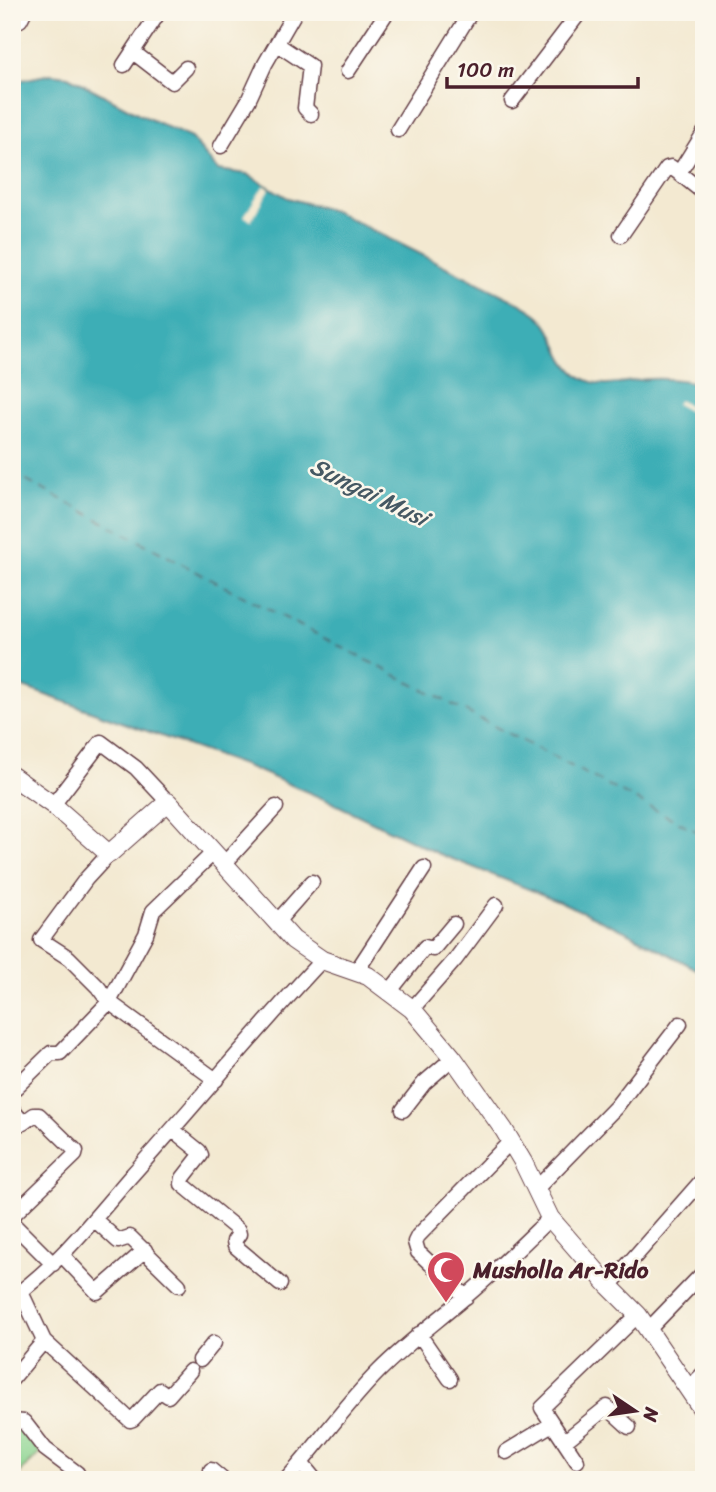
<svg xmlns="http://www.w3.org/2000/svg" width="716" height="1492" viewBox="0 0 716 1492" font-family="Sriracha,sans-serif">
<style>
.green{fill:#8bd490;stroke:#6a7a5e;stroke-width:2}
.water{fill:#3daeb6;stroke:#446670;stroke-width:2}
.pier{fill:#f3e9d1}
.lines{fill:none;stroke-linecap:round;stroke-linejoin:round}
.ferry{stroke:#455863;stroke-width:2;stroke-dasharray:9 7;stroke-linecap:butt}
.minor-casing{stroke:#633d44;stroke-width:17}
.tertiary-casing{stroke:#633d44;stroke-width:20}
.minor{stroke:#fff;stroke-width:14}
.tertiary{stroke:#fff;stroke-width:18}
.labels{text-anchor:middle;stroke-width:5;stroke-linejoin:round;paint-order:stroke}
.poi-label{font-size:23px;font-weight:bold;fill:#4a1f2b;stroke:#fbf7ec;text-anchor:start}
.water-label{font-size:24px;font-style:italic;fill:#455863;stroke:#fbf7ec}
</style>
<rect width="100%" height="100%" fill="#fbf7ec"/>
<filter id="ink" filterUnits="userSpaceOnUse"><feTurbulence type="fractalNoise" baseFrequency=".0143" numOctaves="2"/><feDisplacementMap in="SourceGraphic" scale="14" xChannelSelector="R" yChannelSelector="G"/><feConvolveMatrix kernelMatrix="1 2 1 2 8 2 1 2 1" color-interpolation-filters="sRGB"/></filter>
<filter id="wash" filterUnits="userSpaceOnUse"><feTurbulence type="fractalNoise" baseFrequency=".00686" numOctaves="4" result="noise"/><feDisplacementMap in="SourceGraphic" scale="28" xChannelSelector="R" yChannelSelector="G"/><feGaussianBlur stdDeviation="1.57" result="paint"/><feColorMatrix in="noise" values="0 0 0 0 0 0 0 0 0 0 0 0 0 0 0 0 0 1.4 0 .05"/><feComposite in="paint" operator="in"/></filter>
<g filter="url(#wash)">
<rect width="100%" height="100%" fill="#f3e9d1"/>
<path class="green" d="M12,1418L41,1453L12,1480Z"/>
<path class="water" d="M51,74L68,76L139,114L191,138L218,170L247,174L288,198L334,211L519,303C527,308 536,312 542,319C558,335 558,362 581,377C603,391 626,380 650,379C667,378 687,380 704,385V973L629,933L559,901L437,853L331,802L251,768L12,683V82Z"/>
<path class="pier" d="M264,185L270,189L251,221L244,216Z
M702,384L704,388L694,407L697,409L694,414L676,404L679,400L690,406Z"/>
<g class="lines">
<path class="ferry" d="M12,473L212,580L704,835"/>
</g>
</g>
<g filter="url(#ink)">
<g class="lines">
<defs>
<path id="minor" d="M20,20L24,12
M277,44L310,66L305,108L311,114
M133,52L172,82L186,68
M124,65L159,12
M348,71L387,12
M512,101L580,12
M398,130L471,12
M221,146L248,101L265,64L295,12
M679,173L704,193
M621,235L667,168L671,167L679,173L704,133
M53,805L101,742L136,768L168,802
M109,854L86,879L41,940L69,958L98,987L109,1002L146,934L153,911L213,853
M224,864L276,807
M276,923L312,882
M356,972L424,868
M390,991L425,947L433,949L454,924
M412,1009L455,960L496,905
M12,1091L51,1053H60L109,1002L216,1080
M12,1109L23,1123L34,1115H39L76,1151L75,1155L12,1216
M403,1110L424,1083L453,1058
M173,1130L199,1151L201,1155L183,1178L182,1184L238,1230L239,1234L234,1241L235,1246L280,1284
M536,1189L616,1107L680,1024
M94,1219L118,1241L130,1237L179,1285
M12,1223L53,1264
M62,1255L97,1292L145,1250
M609,1286L704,1178
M21,1292L44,1341L130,1420L133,1419L160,1390L168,1396L190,1371
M466,1297L418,1252L415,1242L418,1236L511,1141
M12,1298C58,1265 94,1219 131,1176C195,1105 256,1030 322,960
M649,1329L704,1272
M419,1334L450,1379
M200,1360L214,1343
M12,1379L44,1341
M689,1388L704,1373
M12,1421L24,1422L45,1449L77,1473L76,1480
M565,1441L607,1407L629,1427
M506,1452L552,1424
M577,1461L542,1408L638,1315
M301,1463L315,1480
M211,1470L223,1480
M286,1480C318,1445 345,1405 379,1371C406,1344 436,1322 464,1298C494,1273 522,1245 550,1218"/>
<path id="tertiary" d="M12,776L53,805L109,854L168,802L293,940L322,960L368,976L412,1009L453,1058L504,1130L523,1162L550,1218L609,1286L638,1315L704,1412"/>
</defs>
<use href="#minor" class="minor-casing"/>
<use href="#tertiary" class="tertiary-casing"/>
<use href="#minor" class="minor"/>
<use href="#tertiary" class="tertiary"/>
</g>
</g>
<defs>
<symbol id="mosque-pin" viewBox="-11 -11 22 30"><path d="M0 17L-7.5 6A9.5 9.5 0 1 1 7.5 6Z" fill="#d1495b" stroke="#fbf7ec"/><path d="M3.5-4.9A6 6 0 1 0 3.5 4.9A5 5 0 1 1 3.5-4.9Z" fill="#fff"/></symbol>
</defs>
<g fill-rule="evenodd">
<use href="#mosque-pin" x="424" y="1248" width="44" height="60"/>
</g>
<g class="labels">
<g class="poi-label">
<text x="473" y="1278">Musholla Ar-Rido</text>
</g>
<g class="water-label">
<text transform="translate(369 492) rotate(26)" y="8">Sungai Musi</text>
</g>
</g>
<rect width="716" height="1492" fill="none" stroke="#fbf7ec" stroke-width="42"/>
<g transform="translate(635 1411) rotate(103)" stroke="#fbf7ec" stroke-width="5" paint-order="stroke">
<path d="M0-5L12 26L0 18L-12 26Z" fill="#4a1f2b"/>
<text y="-10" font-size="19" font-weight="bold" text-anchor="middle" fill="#4a1f2b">N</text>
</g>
<path d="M447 77v10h191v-10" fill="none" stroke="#4a1f2b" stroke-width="3.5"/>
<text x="457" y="77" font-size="21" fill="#4a1f2b" stroke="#fbf7ec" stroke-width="5" paint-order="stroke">100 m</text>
</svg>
